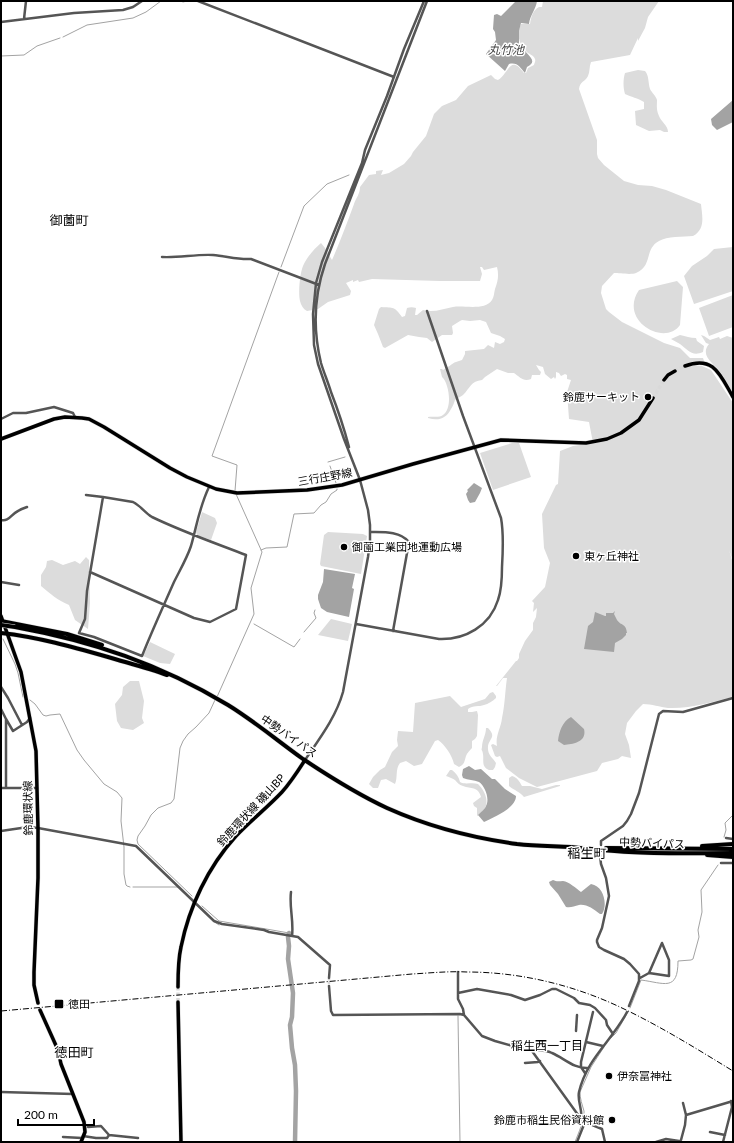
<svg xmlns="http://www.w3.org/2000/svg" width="734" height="1143" viewBox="0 0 734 1143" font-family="Lato,'Noto Sans JP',sans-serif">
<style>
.green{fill:#dcdcdc}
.water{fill:#a3a3a3}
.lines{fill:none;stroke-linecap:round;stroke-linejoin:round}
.stream{stroke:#a3a3a3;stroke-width:1}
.river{stroke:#a3a3a3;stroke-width:4.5}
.minor-tunnel{stroke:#d9d9d9;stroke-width:2.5;stroke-dasharray:2.5 1;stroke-linecap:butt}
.major-tunnel{stroke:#d9d9d9;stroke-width:3.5;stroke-dasharray:3.5 2;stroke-linecap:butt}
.major-casing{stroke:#dbdbdb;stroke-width:4.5}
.highway-casing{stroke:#dbdbdb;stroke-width:5}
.minor{stroke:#555;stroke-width:2.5}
.major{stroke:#000;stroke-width:3.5}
.highway{stroke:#000;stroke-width:4}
.rail{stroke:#000;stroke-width:1;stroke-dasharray:6 2 1 2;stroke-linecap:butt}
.highway-bridge-casing{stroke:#dbdbdb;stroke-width:5;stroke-linecap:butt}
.highway-bridge{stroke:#000;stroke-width:4}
.poi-dot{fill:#000;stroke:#fff;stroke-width:1.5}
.labels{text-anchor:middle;stroke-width:3;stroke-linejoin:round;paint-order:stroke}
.poi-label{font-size:11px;fill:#000;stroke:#fff;text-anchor:start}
.street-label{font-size:11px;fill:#000;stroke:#fff}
.water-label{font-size:12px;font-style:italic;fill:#444;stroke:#fff}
.neighbourhood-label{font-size:12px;fill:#000;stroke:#fff}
.quarter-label{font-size:13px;fill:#000;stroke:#fff}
</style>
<rect width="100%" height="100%" fill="#fff"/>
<path class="green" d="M543,1H659L648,17L645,28L638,41V38L630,55L591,62C589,67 590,72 588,76C585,82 580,81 579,89L597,140V154L598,158L604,165L624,181L638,185L652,186L666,190L701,204C702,215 706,229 693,236C683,237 667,236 659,241C644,249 653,266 636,273C631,275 619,273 614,273L602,286L601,293L606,309L609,312L622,322L664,343L680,348L690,358H703L704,361H696L692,362L695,366H702L711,370L733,403V561L729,550L733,563V697C712,702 690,709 668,708C660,707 652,704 643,704L636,711L627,723L625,734L629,745L631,758L622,756L618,759L602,763L597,771L537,787L519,778L506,768L500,756L497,757L495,756L491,745L493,744L497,746C495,736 501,728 502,718C505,705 505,691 507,678H503L497,686H496L516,661H517L519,658V654L525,641L533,630V623L536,617L537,608L533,612L534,603L532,601L545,587L550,563L544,548L542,514L556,485L558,484L560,451L573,446L593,443L589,422L569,419L567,392L571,380L567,379V375L565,374L561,376L559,373L556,372V377L555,379L554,377L551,379L545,374L543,367L536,365L539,370L541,372L540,375H532L531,379C523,382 520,377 514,373H508L497,369L485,377L482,380C471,381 470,388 463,395C461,397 457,398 455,400C454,403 453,406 451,409C446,419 438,421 428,418V417C433,416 439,418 443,415C453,408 449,383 442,377L440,369H442L443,370C448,368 452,363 456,362C458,361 460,361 462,360L465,354V351L484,349L488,345L494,348L495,342L500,344L504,342L505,339L500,336L491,333L486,322L480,320L470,321L462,320L460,321L452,326L453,333L452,335H442L432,342L427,338L419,337L408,335L385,348L383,347L378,334L374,325L379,309L381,307C394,308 394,306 402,317L405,316L407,308C410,307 413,307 416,308L415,315H417L423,310C433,313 443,309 453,307C464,305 485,311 492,300C494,297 494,293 495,289C498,281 499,275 497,267L484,270L482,267H480L482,274L480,281H440L372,279L359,282L358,280L353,282V280L346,283L351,291L350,295L328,302L318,309L307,311C303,309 301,305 300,301C298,293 300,273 303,266C307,257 314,249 321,243L325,248L332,260C340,242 347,223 354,204C356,198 360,194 360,187L369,175L376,174V171L383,170L381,175L389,173L404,164L411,156L413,152L426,136L434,114L442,106L456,100L468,86L491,75L495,79L498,80C509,73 510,54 524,73H526L528,68L534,65C534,64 536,61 535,59C534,55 528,54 526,51C518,43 517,34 521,24H530C531,17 533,10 539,7H542Z
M638,70L645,71C649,75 648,83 650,89C652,93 656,96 657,100C657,105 656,110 659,116C661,122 668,125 668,132H664L660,130L649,131L636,125L635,111L644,109V102C638,98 631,97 625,94C623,88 623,79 625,73Z
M733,247V291L694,304L684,276L692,266L707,256L714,249Z
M677,281L683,287L680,325C665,347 618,321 639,290Z
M733,295V327L709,336L699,308Z
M680,335C686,336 690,338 696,338L697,341L704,346L703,352C692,357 688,350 680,344C677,342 674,341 671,339Z
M701,335L704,336L710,340L719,337L720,339L727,336L733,338V393C729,387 725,380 721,373C715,364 699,356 709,344L706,343Z
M512,443H519L531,477L493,490L480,453Z
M202,512L215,518L217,523L211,540L197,535L196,532Z
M328,532L363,534L367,536L361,574L321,566L320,564L324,535Z
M86,557L89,560L90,603L88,629L75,620L69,605C57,600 51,594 41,586V575L46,567L47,561L52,560L63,565L75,561L80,564Z
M331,619L352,624L348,641L318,635Z
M150,642L175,654L170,664L160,663L143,656Z
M130,681H139L144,701L142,718L144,723L133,730L121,728L117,721L115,704L122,695L123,687Z
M493,692L496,696V698C493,701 488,704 484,705C479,707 473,705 468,709V712H472L477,711L478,715L477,736L475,739L472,741V748C470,750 467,753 466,756C464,762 465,764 459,767L454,764C452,755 445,745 438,740L435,741L422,764L414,766L406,761L400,763C395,769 398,778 395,784L386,779L381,780L378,788H373L369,784L373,777L380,770L385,767L392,752L398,746L397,740L398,731L413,732L415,703L450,696L461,707L485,699L490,693Z
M486,728H488C498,738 487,739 488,749C488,755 493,758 496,763L495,767L493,770H489C481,767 484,760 483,754C482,748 481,752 482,747C482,740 486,735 486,728Z
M450,770H452C456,773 459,777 460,782C465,785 472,782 478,784C488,794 491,808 477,816V808L474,806L473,803L481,797C478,786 471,789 463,786C459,785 457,782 455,780C452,778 449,777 446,776Z
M512,776C518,778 519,781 522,786H530L542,789L556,785H560V786L524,797C519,791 515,791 509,786V778Z"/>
<path class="water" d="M516,1H537C536,9 530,15 529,24L521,23L519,31V45L523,47C525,55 540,60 527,67L525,73C520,68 518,62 509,64L505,71L486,54L496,40L495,32L493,29L494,15L497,14L501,16Z
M733,100V122L717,130L712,125L711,119Z
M474,483L482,488L480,493L475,502L470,503L468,500L466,494L468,491L467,490Z
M324,569L355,574L352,588L354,589L349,617L327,612L321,608L318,599V595L323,582Z
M615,611L614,614C615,616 616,618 617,620C621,626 626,623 627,633H626V635L622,639L615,643L614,652L584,649L588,626L593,622L595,612L605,616H606V613H613Z
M571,717L584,729C587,742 574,744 564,745L558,741C559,732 562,722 571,717Z
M469,766L475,770L481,769L492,779H495L505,789L516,796C516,808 494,817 484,822L478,815C480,813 485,809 486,806C490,799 485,786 479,782C474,780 468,780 463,778L462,775L463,769Z
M553,880C557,882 559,881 563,881C569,882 576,888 581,892L591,884C604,886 608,905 602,914H600C593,909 587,904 579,905C574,906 571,908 566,907L558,894L550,885L549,882Z"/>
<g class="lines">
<path class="stream" d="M181,1L183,2L187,1
M63,37L87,25L133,18L146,12L161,1
M1,56L24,55L37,46L60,38
M281,267L304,206L327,184L349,175
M328,462L345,457
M330,466L336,483
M235,491L237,465L212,456L279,272
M261,550L266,548L287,547L294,514L314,513L321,505L326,502L331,494L337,490V489
M254,624L294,647L300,639
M304,632L316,618L314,613L315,610
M3,639L15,664L18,673L23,697
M217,697L254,614L251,588L262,552L236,494
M30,700L35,704L43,715L46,716L50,715L60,714L77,750L84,760L104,784L117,792L122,798L121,821L124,847V874L126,885L127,886L130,887
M724,837L726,830L725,823L733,815
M133,887H178
M192,896L138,844L137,840L138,836L145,826L151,815L158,808L171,803L174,799L180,748L183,741L188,734L196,727L209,713L215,700
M202,906L219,921L272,930L289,933
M213,921L219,925
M630,1008L641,980C664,983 678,992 678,961L691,960L693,959L699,937L698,930L702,912L701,890L718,865
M458,1016L460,1142
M611,1038L616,1033L628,1012
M575,1142C578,1134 585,1119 584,1111C582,1104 580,1099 580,1092L591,1067L604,1047"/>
<path class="river" d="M289,933L288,937L289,946L288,959L293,993L292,1017L290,1025L292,1048L295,1065L296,1091L295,1142"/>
<path class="minor-tunnel" d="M329,978V986"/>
<path class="major-tunnel" d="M675,371L685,366
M653,398L664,380
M178,987V1002"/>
<defs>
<path id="major" d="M685,366C714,355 720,375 733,397
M664,380L668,375L675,371
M1,439L54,419L65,417L82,418L89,419L104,427L170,468L187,477L216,489L237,493L307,490L342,485L413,464L501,440L586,443L607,439L621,433L639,420L653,398
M1,616L21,672L36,751L38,828V878L34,972V985L38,1003
M178,987C178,974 178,960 181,947C189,907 208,867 236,836C250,821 267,808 282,792C291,782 298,771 305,760
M178,1002L181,1142
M40,1010L58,1050L61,1064L84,1122L85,1132L81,1142"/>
<path id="highway" d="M1,621L67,634L102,645
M15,627C92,641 160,664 228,705C254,721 278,741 303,759C330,777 357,794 387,808C427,826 473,838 517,844C535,846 553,846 571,847C590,849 609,851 629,852C663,854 698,853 733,853
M1,633C38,637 73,647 108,657C128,663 148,668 167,675
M702,846L733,844
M606,848L733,849
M707,855L733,857"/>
</defs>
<use href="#major" class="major-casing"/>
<use href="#highway" class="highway-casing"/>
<path class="minor" d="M198,1L394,77
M24,19L26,1
M1,22L74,13L123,10L133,7L142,1
M162,257C179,258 196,254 213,255C226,256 238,260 251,259L319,285
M1,419L13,413H26L54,407L73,413L75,417
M349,447C344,428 338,410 331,392C328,382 324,373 321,363C313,330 314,296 325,264L427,1
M86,495L103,497
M1,520C9,522 11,514 18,511C21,509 24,508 27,507
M371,532C384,532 400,531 409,542L393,631
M90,572L194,618L210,622L236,609L246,555C215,543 183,532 152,517C145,513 141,506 133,502L103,497L87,591L85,619L79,633L94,637L142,656C152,631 163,607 174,582C180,570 187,558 191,546C197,525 199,508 209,487
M1,582L19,585
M356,624L439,639C465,640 490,626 498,600C502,589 502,578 502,567C503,550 504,534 501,518L463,416L427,311
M1,687L8,698L22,725
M1,709L6,719V788
M6,719L13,731L27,722L30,718
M305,760C320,738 336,717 343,692L368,557L370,541V525L368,510L360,480L344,439L318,364L314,345L313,314L316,283L322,262L362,163L365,150L387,96L404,49L424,1
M1,788H37
M1,831L28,827L38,828L136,846L214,921L222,924L264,930L269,932L298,937L330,965L329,978
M726,838L733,839
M601,845V841L623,826L627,821L631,814L639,793L659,714L663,711L683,712L733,698
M600,855L601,864L606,878L609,896L602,928L597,940V942L599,947L604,950L624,959L630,964L639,974V981L629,1006
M721,863H733
M291,892C289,907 294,921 292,936
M458,972V999L463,1009L464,1015L482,1036L495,1041L527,1050C536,1051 544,1049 552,1053C564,1058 574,1069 588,1068
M640,978L649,973L662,943L669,960V976L649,973
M329,986L331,1011L333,1015L460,1014L464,1015
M458,993L477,989L511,995L525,1000L540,995L552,989H556L574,998L579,1003L590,1005L595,1008L606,1020L607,1025L613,1034
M576,1031L577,1015
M586,1042L603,1046
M532,1051L581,1119L585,1122L602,1129L605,1142
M525,1063L538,1062L540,1061
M585,1073L581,1067V1062L593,1012
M1,1092L73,1094
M683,1103L686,1115
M581,1119C583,1110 577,1101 579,1092C587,1058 612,1041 627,1012
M88,1127L101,1126L109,1135
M710,1132L725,1135
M83,1136L96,1138H107L109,1135L138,1138
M63,1137L82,1138
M577,1142L585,1122
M656,1142L666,1139L679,1141L681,1140L685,1125L686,1115L733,1101
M723,1142L732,1107L731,1101"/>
<use href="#major" class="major"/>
<use href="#highway" class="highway"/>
<path class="rail" d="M1,1011L412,974C430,973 449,971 467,972C520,972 574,985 622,1008C660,1026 697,1049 733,1071"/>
<defs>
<path id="highway-bridge" d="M1,625L15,627"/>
</defs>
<use href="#highway-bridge" class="highway-bridge-casing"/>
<use href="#highway-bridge" class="highway-bridge"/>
</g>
<g class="poi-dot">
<circle cx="648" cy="397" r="4"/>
<circle cx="344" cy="547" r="4"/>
<circle cx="576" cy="556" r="4"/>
<rect x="54" y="999" width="10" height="10" rx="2"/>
<circle cx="609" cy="1076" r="4"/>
<circle cx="612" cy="1120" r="4"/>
</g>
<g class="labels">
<g class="poi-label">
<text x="640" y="401" text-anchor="end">鈴鹿サーキット</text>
<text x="352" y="551">御薗工業団地運動広場</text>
<text x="584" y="560">東ヶ丘神社</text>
<text x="68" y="1008">徳田</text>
<text x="617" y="1080">伊奈冨神社</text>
<text x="604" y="1124" text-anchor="end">鈴鹿市稲生民俗資料館</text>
</g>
<g class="street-label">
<text transform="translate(325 477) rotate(-10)" y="4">三行庄野線</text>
<text transform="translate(289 736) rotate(35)" y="4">中勢バイパス</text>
<text transform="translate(28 808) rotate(-91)" y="4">鈴鹿環状線</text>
<text transform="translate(251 810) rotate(-47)" y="4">鈴鹿環状線 磯山BP</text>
<text transform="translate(652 843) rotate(2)" y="4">中勢バイパス</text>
</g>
<g class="water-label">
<text x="506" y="54">丸竹池</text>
</g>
<g class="neighbourhood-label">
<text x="547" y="1050">稲生西一丁目</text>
</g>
<g class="quarter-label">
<text x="69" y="225">御薗町</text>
<text x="587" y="858">稲生町</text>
<text x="74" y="1057">徳田町</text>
</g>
</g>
<rect width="734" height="1143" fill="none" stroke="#000000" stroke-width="4"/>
<path d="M18 1119v6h76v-6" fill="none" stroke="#000000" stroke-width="2"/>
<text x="24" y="1119" font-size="12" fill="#000000" stroke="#ffffff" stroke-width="3" paint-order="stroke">200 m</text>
</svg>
